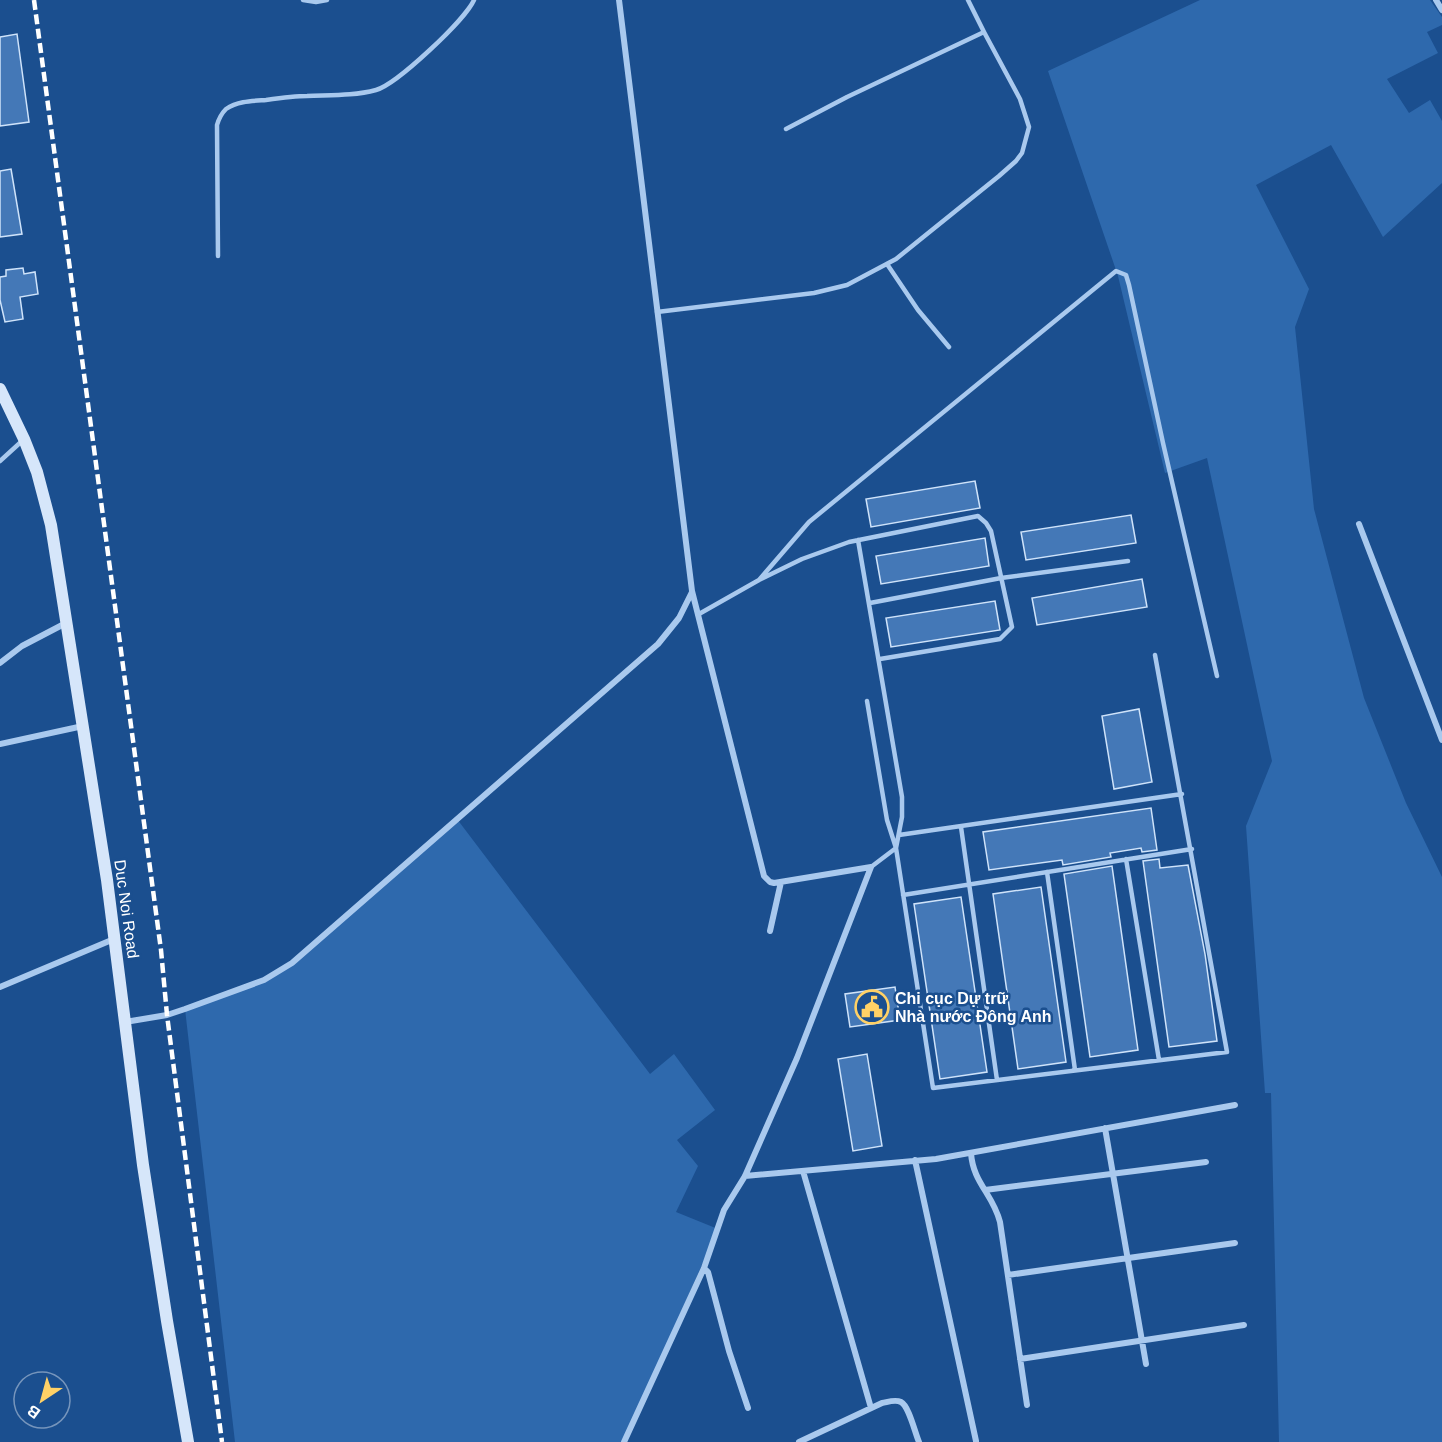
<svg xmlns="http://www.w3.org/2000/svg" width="1442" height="1442" viewBox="0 0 1442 1442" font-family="Helvetica,sans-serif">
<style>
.green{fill:#2e69ad}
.building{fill:#4478b7;stroke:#cfe3fa;stroke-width:1.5}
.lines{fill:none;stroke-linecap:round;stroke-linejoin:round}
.lane{stroke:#a9c9ee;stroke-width:4.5}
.street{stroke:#a9c9ee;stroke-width:6}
.secondary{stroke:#d6e6fa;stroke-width:12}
.rail{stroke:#fff;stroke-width:4.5;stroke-dasharray:10 4.5;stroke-linecap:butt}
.labels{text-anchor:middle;stroke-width:5;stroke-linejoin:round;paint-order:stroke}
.street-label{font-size:16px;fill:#fff;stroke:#1b4f8f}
.poi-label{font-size:16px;font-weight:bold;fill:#fff;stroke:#1b4f8f;text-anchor:start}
</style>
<rect width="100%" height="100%" fill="#1b4f8f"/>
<path class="green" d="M1200,0H1430L1442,17V25L1427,32L1438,53L1387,79L1409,113L1430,100L1442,121V183L1383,237L1331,145L1256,185L1309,289L1295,327L1314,509L1364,698L1406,803L1442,877V1442H1279L1271,1093H1265L1246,826L1272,761L1207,458L1165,473L1118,276L1048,71Z
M457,819L650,1074L674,1054L715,1110L677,1140L698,1166L676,1212L718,1229L623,1442H235L185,1009L264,980L292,963Z"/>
<path class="building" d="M17,34L29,122L0,126V37Z
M11,169L22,234L0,237V171Z
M23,268L24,274L35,272L38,294L20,297L23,319L5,322L0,300V277L6,276V270Z
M975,481L980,508L871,527L866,499Z
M1131,515L1136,543L1026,560L1021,532Z
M985,538L989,566L881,584L876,556Z
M1142,579L1147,607L1037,625L1032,598Z
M995,601L1000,630L891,647L886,618Z
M1139,709L1152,782L1114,789L1102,716Z
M1151,808L1157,850L1142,852L1141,848L1110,853L1111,857L1063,865L1062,860L989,870L983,832Z
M1159,859L1160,868L1188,865L1205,954L1217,1041L1169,1047L1143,861Z
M1112,866L1138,1050L1090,1057L1064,874Z
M1041,887L1066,1062L1018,1069L993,894Z
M961,897L987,1072L940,1079L914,904Z
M895,987L900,1020L850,1027L845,994Z
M867,1054L882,1146L853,1151L838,1059Z"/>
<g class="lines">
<path class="lane" d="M303,0L316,2L327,0
M968,0L984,32
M218,256L217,125C219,118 221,114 226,109C238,101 252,101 266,100C280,98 294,96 307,96C331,95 354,96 376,90C397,84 465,20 474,0
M887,264L918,310L949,347
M657,312L814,293L847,285L896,259L999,176L1016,161L1022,153L1029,127L1020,99L984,32L847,97L786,129
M0,461L22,441
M858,540L902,797V817L896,848L933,1088L1227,1052L1155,655
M759,580L809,522L1116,271L1126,275L1129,285L1163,443L1217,676
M870,603L1001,578L1128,561
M699,614L759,580L802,559L849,542L978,516L986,523L991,531L1012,627L1000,639L880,659
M867,701L887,820L896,848L871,867
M961,827L997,1080
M899,835L1182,794
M1126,859L1159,1060
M1047,872L1075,1070
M903,895L1192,849"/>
<path class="street" d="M619,0L692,591L764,876L770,882L774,883L871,867L797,1058L745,1176L724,1210L704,1268L624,1442
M1436,0L1442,10
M1359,524L1442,740
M0,663L22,646L66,623
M0,744L83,726
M770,931L781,882
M0,987L114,939
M125,1022L167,1015L185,1009L264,980L292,963L658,644L679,618L692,592
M1105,1128L1146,1364
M971,1153C973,1183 993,1194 1000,1222L1027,1405
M915,1160L976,1441
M803,1171L871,1408
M745,1176L936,1159L1235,1105
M985,1190L1206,1162
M704,1268L708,1272L729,1351L748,1408
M1008,1275L1235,1243
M1020,1359L1244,1325
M799,1442L882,1403C888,1402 895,1399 901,1402C909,1406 915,1433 919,1442"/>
<path class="secondary" d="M0,389L24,439L37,472L51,525L107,880L143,1165L167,1321L188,1442"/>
<path class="rail" d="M34,0L161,950L167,1015L222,1442"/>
</g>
<defs>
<symbol id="civic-ring" viewBox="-11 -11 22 22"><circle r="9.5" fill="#1b4f8f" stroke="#ffd166" stroke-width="1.5"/><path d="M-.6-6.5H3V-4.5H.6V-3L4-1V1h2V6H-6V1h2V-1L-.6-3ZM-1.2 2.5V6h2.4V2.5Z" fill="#ffd166"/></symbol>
</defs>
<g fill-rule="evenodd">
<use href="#civic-ring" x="853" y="988" width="38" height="38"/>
</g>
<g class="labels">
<g class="street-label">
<text transform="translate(127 909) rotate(82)" y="6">Duc Noi Road</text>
</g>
<g class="poi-label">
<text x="895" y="1004">Chi cục Dự trữ<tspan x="895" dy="18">Nhà nước Đông Anh</tspan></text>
</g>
</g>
<g transform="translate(42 1400) rotate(216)"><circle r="28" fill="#1b4f8f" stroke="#7695bc" stroke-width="1.5"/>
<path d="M0-4.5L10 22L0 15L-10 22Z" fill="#ffd166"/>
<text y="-9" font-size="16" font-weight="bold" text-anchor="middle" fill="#ffffff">B</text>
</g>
</svg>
